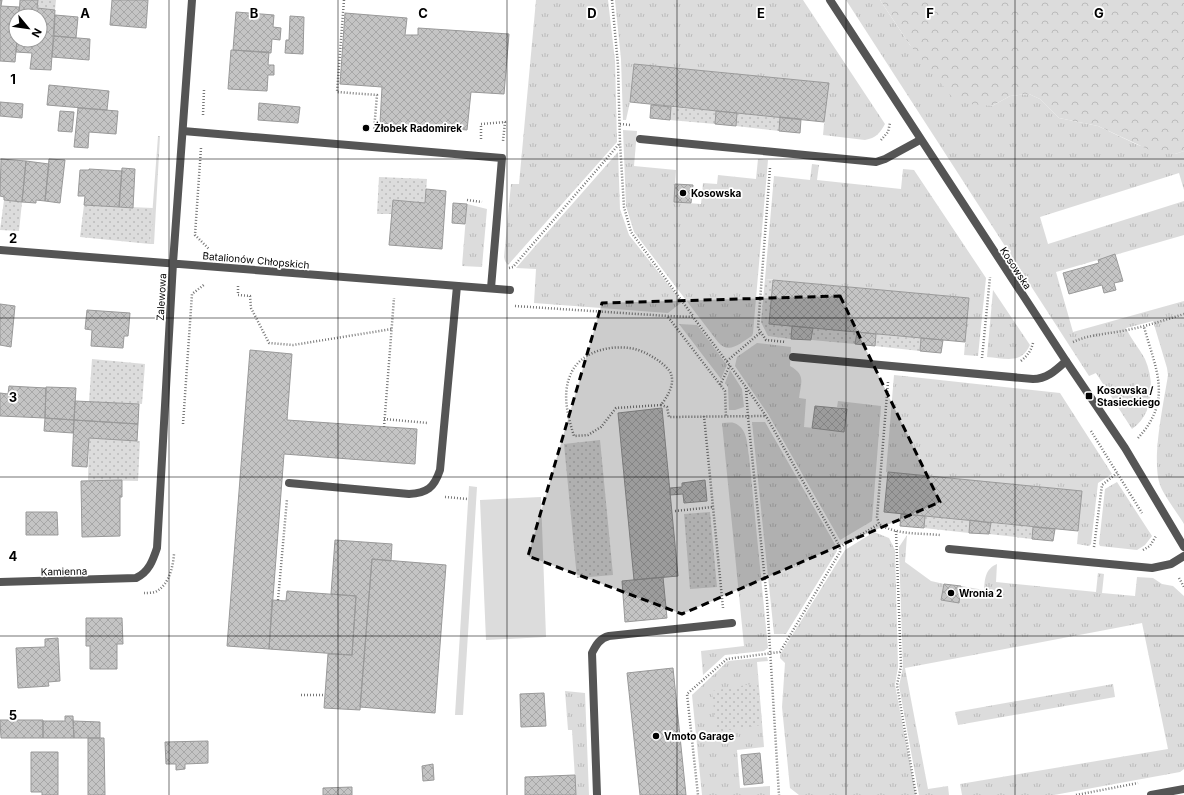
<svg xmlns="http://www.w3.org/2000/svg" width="1184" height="795" viewBox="0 0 1184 795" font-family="Inter,sans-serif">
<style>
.grass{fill:url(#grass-tufts)}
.forest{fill:url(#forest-crowns)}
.park{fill:url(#park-dots)}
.pitch{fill:#dcdcdc}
.building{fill:url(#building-cross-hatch);stroke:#999}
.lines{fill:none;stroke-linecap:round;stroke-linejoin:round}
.path{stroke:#777;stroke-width:2.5;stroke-dasharray:1 2;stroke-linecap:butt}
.lane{stroke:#555;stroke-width:8}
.street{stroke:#555;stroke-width:8}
.marked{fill:#000;fill-opacity:0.2;stroke:#000;stroke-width:3;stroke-dasharray:8 5;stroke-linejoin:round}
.grid{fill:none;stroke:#000;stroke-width:1;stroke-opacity:0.55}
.poi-dot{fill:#000;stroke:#fff;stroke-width:1.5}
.labels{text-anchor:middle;stroke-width:3.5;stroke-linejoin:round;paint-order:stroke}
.poi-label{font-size:10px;font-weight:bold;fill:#000;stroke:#fff;text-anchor:start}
.street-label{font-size:10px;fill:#000;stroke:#fff}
.grid-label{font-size:13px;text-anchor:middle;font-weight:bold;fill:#000;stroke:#fff;stroke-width:3.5;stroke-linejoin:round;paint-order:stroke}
</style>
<defs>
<pattern id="grass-tufts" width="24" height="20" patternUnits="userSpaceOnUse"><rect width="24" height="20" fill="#dcdcdc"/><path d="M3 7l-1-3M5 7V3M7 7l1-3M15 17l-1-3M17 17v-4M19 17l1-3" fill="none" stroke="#bbb"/></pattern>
<pattern id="forest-crowns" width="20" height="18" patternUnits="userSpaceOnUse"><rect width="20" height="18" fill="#dcdcdc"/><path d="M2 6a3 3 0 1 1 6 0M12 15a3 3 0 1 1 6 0" fill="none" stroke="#bbb"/></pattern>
<pattern id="park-dots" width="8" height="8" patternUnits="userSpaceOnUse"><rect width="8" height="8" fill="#dcdcdc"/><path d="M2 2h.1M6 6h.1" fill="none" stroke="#bbb" stroke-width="1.8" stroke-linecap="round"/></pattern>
<pattern id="building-cross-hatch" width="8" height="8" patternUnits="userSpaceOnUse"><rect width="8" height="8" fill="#c4c4c4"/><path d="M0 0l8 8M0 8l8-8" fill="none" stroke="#a7a7a7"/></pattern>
</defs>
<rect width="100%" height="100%" fill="#fff"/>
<path class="grass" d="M536,0H608L615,61L617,142L508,265L505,261L504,257L511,184H519Z
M615,0H803L885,124C880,133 876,138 865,140L823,135L828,83L634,64L630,102L626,120H623L621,59Z
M846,0H880L910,45L992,106L1010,96L1029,94L1040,99L1059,118L1098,126L1138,145L1175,154L1184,151V190L1179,173L1040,217L1048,244L1184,201V235L1056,272L1073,332L1184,301V524C1178,514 1163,494 1160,485C1151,459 1164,402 1168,375L1167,368L1153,321L1126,328C1131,339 1139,348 1145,359C1155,382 1154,414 1132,429L1096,373L1089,376Z
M623,130L637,131L634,166L676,170L674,202L701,204L703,183L717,184L718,175L756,179L758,159L768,160L753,333L752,336C740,343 729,355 718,342L634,232L626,206Z
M158,136H160L154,244H150Z
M618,152L620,209L629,235L682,302L668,313L534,303L536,269L516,268Z
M812,164L819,165L817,180L901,189L903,169L914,170L986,278L978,356L964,355L969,298L765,279L774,176L810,180Z
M467,204L487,209L482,267L462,266Z
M993,290L1030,345C1021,365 1005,358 987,357Z
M679,324L697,325L727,365L721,379Z
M757,343L791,347L790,366C806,375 801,382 799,398L806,399L804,427L844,431L847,409L837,407L838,401L881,406L872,521L840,540L768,414L735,366L737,357Z
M730,370L742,389L744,407L735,410H729L728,387L725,383Z
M894,375L1060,393L1112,474L1098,483L1091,544L1089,546L1077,544L1082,491L886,472Z
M752,422H765L836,546L837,551L786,634H774Z
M722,423C726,423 731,422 734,423C748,428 747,445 749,456L768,648L764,651L725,655L703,675L701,651L744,646Z
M1117,482L1152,536L1145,545L1137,550L1100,546L1099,544L1105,489Z
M874,532L889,538L895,550L898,667L895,685L916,795H799L790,788L782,707L785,663L780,658V655L845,550Z
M907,535L905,562L931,581L944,584L941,600L959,603L961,586L984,590C985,579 985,569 997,564L996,582L1096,592L1098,573L1104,574L1102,593L1135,596L1137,577L1153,578L1162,584L1173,586L1184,596V769L1180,772L1054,795H962L960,784L1168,749L1142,623L905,668L928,789L948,786L949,795H919L899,686L903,667L899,552V547Z
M767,657L768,661L757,662L764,747L737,750L740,788L770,786V795H702L692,695L728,661Z
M1113,684L1115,697L958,725L955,712Z
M565,691L585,693L589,795H576L572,730H568Z"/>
<path class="forest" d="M880,0H1184V151L1175,154L1156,153L1098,126L1059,118L1040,99L1029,94L1010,96L992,106L969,104L952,97L910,45Z"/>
<path class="park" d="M38,0H56L55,10L37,8Z
M671,107L716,111L715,124L670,120Z
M737,113L780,117L779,131L736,126Z
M379,177L427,179L425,203L393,200L392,214H377Z
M4,200L22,202L19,231L0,230Z
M84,205L153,208L150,244L80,237Z
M765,279L773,280L769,324L792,326L791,339L768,336L761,322Z
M813,328L857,332L855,344L812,340Z
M876,334L921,338L920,351L875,346Z
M92,359L145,364L142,404L89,402Z
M89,438L140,441L138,481L88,480Z
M600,440L613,575L577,578L564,444Z
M710,512L717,587L690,589L684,514Z
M925,516L970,520L969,533L924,528Z
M991,523L1033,527L1032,539L989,534Z
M758,683L762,725L716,732L712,691Z"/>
<path class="pitch" d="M469,486L477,487L463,715H455Z
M541,497L546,637L486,640L480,500Z"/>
<path class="building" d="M0,0H2L1,6L19,7V16H16L17,40L15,62L0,61Z
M20,0H38L37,8L55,10L51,70L30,69L32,53L16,52L17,40H40V16H19Z
M112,0H148L146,28L110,25Z
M236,12L274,15L273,27L281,28L280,40L272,39L271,53L233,50Z
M345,13L407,18L405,35H418V28L509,34L504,94L471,92L467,130L380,123L382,87L340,84Z
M55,15L78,17L76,38L54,36Z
M290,16L304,17L303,54L285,53L286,40H289Z
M54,36L90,39L89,60L52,57Z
M231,50L269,52L268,65H274V75H268L267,91L228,89Z
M634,64L829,83L824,122L630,102Z
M49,85L109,91L107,110L47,105Z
M0,102L23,104L22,118L0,116Z
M259,103L300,107L298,123L258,120Z
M651,105L671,107L670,120L650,118Z
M78,108L118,111L116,134L89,132L88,148L74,147Z
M60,111L74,112L72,132L58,131Z
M716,111L737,113L736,126L715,124Z
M780,117L801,119L800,133L779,131Z
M1,159L26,161L22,202L4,200V197L0,196Z
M49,159L65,160L60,203L45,201Z
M26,161L49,164L45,201L36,200V203L22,202Z
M122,168L135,169L133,208L119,207Z
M89,169L122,171L119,207L84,205L85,196H78L80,170H89Z
M675,184L693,185L691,203L674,202Z
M426,189L446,191L442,249L389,245L393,200L425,203Z
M453,203L467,204L465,224L452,223Z
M1115,254L1123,281L1114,283L1116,290L1104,293L1102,285L1069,294L1063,273L1099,263L1098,260Z
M773,280L969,298L965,342L769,324Z
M0,304L15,306L11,347L0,345Z
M87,310L130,313L128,336H124L123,348L91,346L92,330L85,329Z
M792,326L813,328L811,340L791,339Z
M857,332L876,334L875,346L855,344Z
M921,338L943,340L941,353L920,351Z
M250,350L292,354L287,420L417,429L415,464L284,454L269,649L227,646Z
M9,386L46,388L45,418L0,416V393L8,394Z
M46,387L76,388L74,420L45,418Z
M75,401L139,404L138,424L74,420Z
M815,406L847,409L844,432L812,428Z
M662,408L678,576L634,580L618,413Z
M45,418L74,420L73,433L44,431Z
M74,420L138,424L137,441L89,438L87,467L72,466Z
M888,472L1082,491L1078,531L884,512Z
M122,480V497H120V536L82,537L81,481Z
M705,480L707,501L684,503L683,494L670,495V488L682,487V483Z
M26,512H57L58,535H26Z
M901,514L925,516L924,528L900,526Z
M970,520L991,523L989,534L969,533Z
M1033,527L1055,529L1053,541L1032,539Z
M335,540L392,544L391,561L372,559L360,710L324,708L328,654L352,655L356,596L331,594Z
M372,559L446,565L435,713L360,707Z
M663,577L667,618L625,622L622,581Z
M944,584L961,586L959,603L941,600Z
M287,591L356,596L352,655L269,649L272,600L286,601Z
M86,618H122L123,644H117V669H90V646H86Z
M58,638L60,681L48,682L49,686L18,688L16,648L45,647V639Z
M673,668L686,795H640L627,673Z
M544,693L546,726L521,727L520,694Z
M65,716H73L74,738H43V721H65Z
M0,720H43V738H1Z
M73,721L100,722V738H74Z
M88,738H104L105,795H88Z
M208,741V763L185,764V769L176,770V764H166L165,742Z
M31,752H58V795H42V792H31Z
M760,753L763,783L744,785L741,755Z
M433,764L434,780L423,781L422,766Z
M575,775L576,795H525V777Z
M352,787V795H323V788Z"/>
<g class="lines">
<path class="path" d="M344,0L337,92L377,95L374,130
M612,0L618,65L620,143L624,207L631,232L693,316
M203,115L204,90
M620,124L631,125
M481,139V124L505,122L503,141
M881,140L888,132L890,123
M201,148L195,235L209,249
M770,168L758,328L766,340L786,342
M467,200L482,202
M509,268L513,267L620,143
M238,286V295L250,296L251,308L269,343L293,345L392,329
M515,306L668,316L693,317L746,387L766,416L840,547V552L780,652L727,659L687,694L698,795
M668,317L725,391L726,417
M1073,342C1090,334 1109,334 1127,330C1147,326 1165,320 1184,314
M982,358L990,277
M727,361L761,332
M1021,361C1027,356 1031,351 1033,343
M888,382L877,517L879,524C896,535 920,533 940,535
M720,385L730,365
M746,388L748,417L767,600L779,795
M661,405L616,408L601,427L588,435L574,436C568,417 562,395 570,376C578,353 607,345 629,348C640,349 650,355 659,361C663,364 670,370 671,374C675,385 667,397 661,405L667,407L669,417L766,416
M704,416L723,608
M384,419L428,423
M183,424L192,294L205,284
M384,427L394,298
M1091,431L1142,513
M1138,438C1173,400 1156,370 1144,327
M445,497L468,499
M675,511L713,507
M896,531L901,666L897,685L916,795
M840,547L879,524
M1094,547L1102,485L1117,473
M1143,550L1150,546L1156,536
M1179,578L1184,587
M144,593C148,593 154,593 157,591C169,584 173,567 174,554
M278,600L287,499
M301,695H325
M1076,795L1138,783"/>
<path class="lane" d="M183,131L502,158L491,288
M640,139L876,162L885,159L920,140
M793,357L1033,379C1047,379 1056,370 1066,361
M289,483L409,494C427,493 434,488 440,470L457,286
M949,549L1152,568L1171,564L1184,556
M597,795L592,653C596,645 600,638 609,636L732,623"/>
<path class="street" d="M830,0L1066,361L1125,448L1184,547
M0,250L510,290
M0,582L136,578C149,572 153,560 157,548L173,263L192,0
M1151,795L1184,789"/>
</g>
<path class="marked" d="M840,296L940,502L682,614L528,556L602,303Z"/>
<path class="grid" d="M169,0V795M338,0V795M507,0V795M677,0V795M846,0V795M1015,0V795M0,159H1184M0,318H1184M0,477H1184M0,636H1184"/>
<g class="poi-dot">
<circle cx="366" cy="128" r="4"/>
<circle cx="683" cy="193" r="4"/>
<rect x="1085" y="392" width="8" height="8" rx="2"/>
<circle cx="951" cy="593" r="4"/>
<circle cx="656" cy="736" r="4"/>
</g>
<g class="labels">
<g class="poi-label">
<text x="374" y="132">Żłobek Radomirek</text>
<text x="691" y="197">Kosowska</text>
<text x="1097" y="394">Kosowska /<tspan x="1097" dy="12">Stasieckiego</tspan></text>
<text x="959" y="597">Wronia 2</text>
<text x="664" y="740">Vmoto Garage</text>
</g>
<g class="street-label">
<text transform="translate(256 260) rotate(5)" y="4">Batalionów Chłopskich</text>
<text transform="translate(1016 268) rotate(57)" y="4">Kosowska</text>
<text transform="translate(161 297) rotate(-87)" y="4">Zalewowa</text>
<text transform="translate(64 571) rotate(-1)" y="4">Kamienna</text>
</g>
</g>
<g class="grid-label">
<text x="85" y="18">A</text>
<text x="254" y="18">B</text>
<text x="423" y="18">C</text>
<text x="592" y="18">D</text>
<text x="761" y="18">E</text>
<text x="930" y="18">F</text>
<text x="1099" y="18">G</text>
<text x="13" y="84">1</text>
<text x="13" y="243">2</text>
<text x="13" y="402">3</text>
<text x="13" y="561">4</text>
<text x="13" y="720">5</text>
</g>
<g transform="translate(28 28) rotate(119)"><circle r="19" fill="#ffffff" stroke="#999999"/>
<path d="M0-3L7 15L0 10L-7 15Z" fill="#000000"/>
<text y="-6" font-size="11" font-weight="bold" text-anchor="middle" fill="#000000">N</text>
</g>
</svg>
